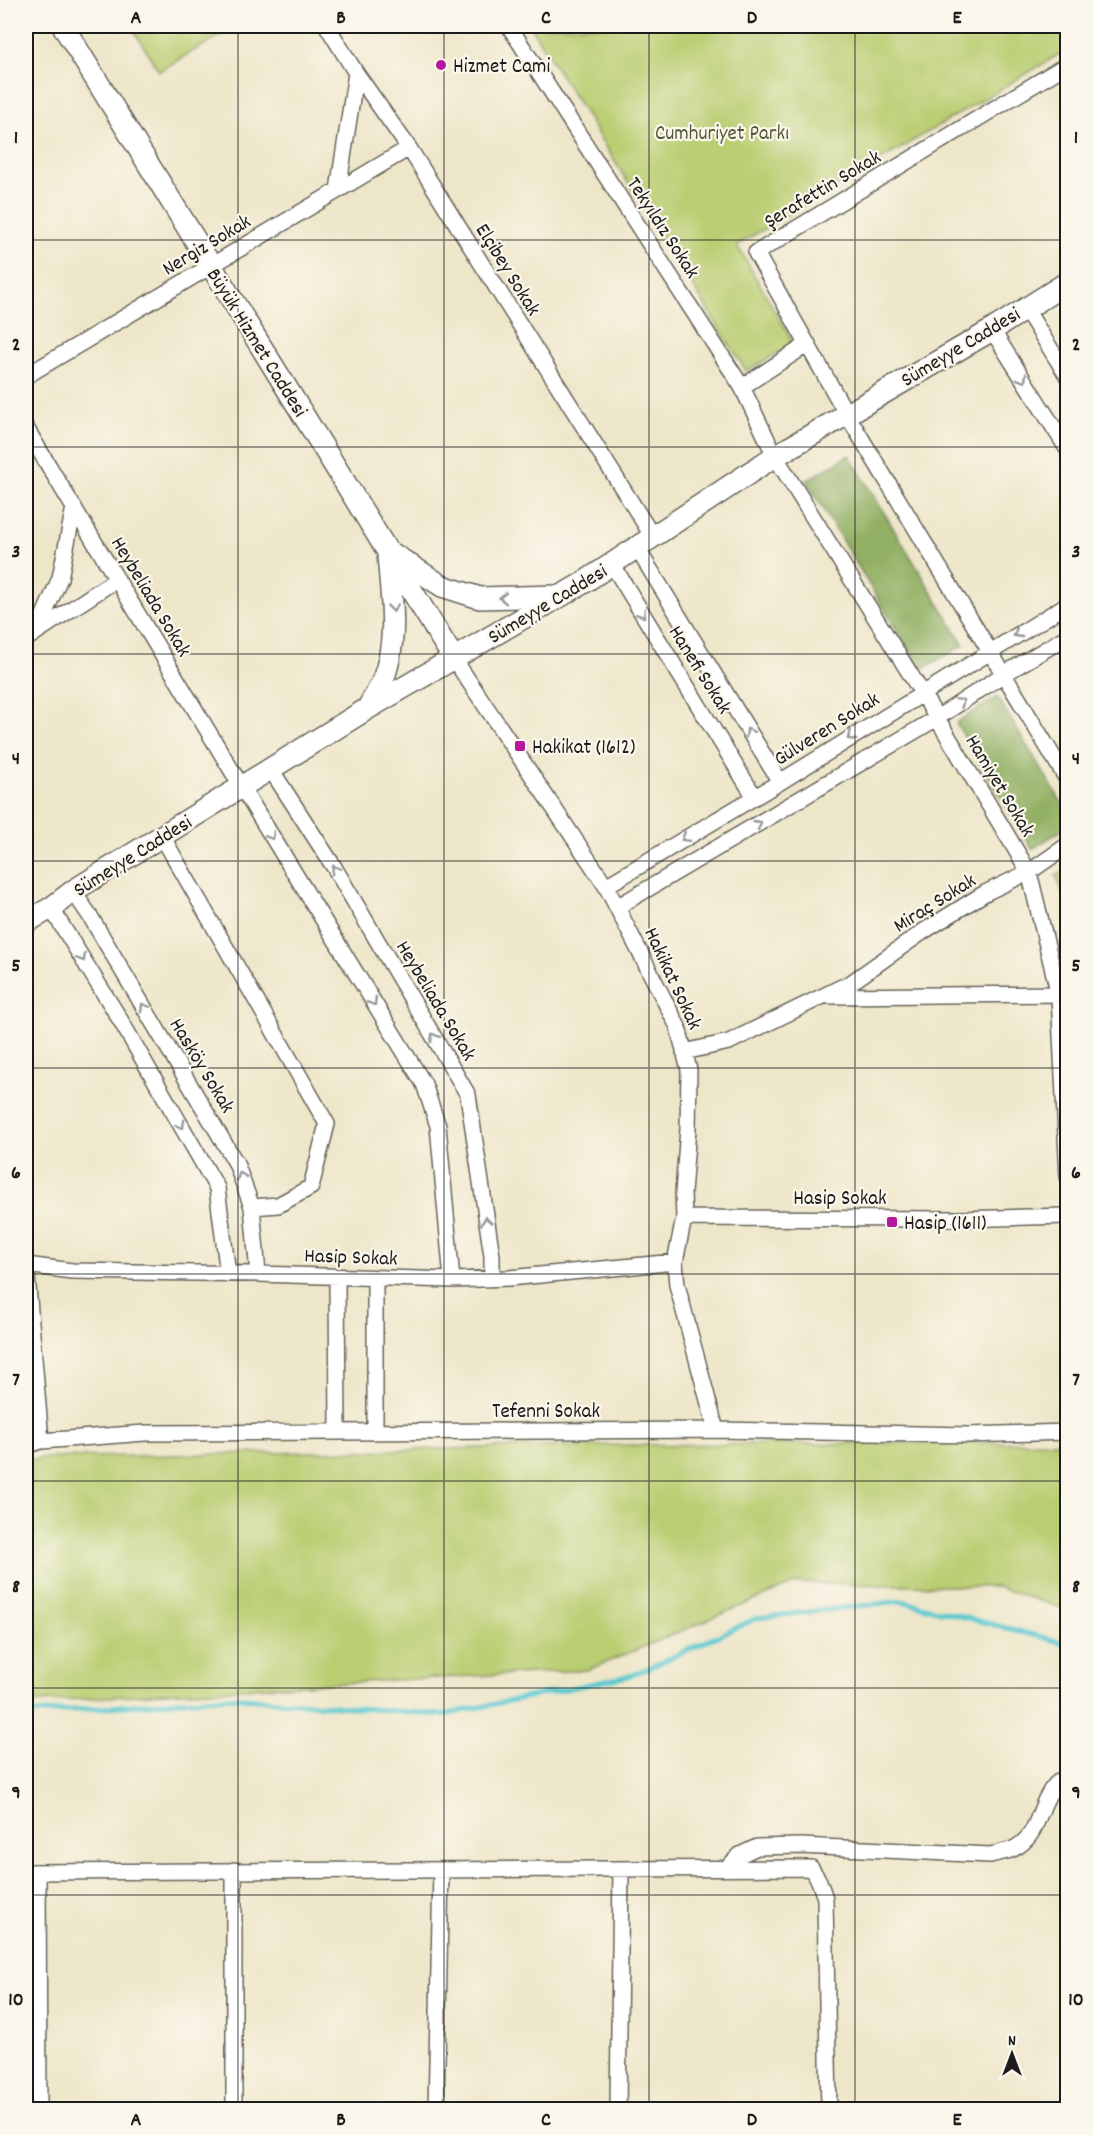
<svg xmlns="http://www.w3.org/2000/svg" width="1093" height="2135" viewBox="0 0 1093 2135" font-family="Dekko,sans-serif">
<style>
.green{fill:#b9cd71;stroke:#6a7446;stroke-width:1.5}
.forest{fill:#92b063;stroke:#576640;stroke-width:1.5}
.lines{fill:none;stroke-linecap:round;stroke-linejoin:round}
.stream{stroke:#5ac8cf;stroke-width:5}
.street-casing{stroke:#666359;stroke-width:18}
.secondary-casing{stroke:#666359;stroke-width:24}
.street{stroke:#fff;stroke-width:15}
.secondary{stroke:#fff;stroke-width:21}
.oneway{stroke:#999}
.grid{fill:none;stroke:#1c1c1c;stroke-width:1.5;stroke-opacity:0.55}
.poi-dot{fill:#b5179e;stroke:#fbf7ec;stroke-width:2}
.labels{text-anchor:middle;stroke-width:4.5;stroke-linejoin:round;paint-order:stroke}
.poi-label{font-size:21px;fill:#1c1c1c;stroke:#fbf7ec;text-anchor:start}
.park-label{font-size:21px;fill:#535a3a;stroke:#fbf7ec}
.street-label{font-size:21px;fill:#1c1c1c;stroke:#fbf7ec}
.neatline{fill:none;stroke:#1c1c1c;stroke-width:2}
.grid-label{font-size:20px;text-anchor:middle;font-weight:bold;fill:#1c1c1c}
</style>
<rect width="100%" height="100%" fill="#fbf7ec"/>
<filter id="ink" filterUnits="userSpaceOnUse"><feTurbulence type="fractalNoise" baseFrequency=".0167" numOctaves="2"/><feDisplacementMap in="SourceGraphic" scale="12" xChannelSelector="R" yChannelSelector="G"/><feConvolveMatrix kernelMatrix="1 2 1 2 8 2 1 2 1" color-interpolation-filters="sRGB"/></filter>
<filter id="wash" filterUnits="userSpaceOnUse"><feTurbulence type="fractalNoise" baseFrequency=".008" numOctaves="4" result="noise"/><feDisplacementMap in="SourceGraphic" scale="24" xChannelSelector="R" yChannelSelector="G"/><feGaussianBlur stdDeviation="1.35" result="paint"/><feColorMatrix in="noise" values="0 0 0 0 0 0 0 0 0 0 0 0 0 0 0 0 0 1.4 0 .05"/><feComposite in="paint" operator="in"/></filter>
<g filter="url(#wash)">
<rect width="100%" height="100%" fill="#eee6c9"/>
<path class="green" d="M131,26H237L159,71Z
M530,26H1067L1068,49L737,245L794,344L746,371Z
M1067,871V903L1056,875Z
M1067,1442V1610L997,1587L796,1583L588,1670L192,1691L26,1703V1461L43,1458L620,1445Z"/>
<path class="forest" d="M849,455L964,645L921,670L806,481Z
M997,697L1067,811V827L1032,849L956,723Z"/>
<g class="lines">
<path class="stream" d="M26,1714L230,1697L443,1715L633,1675L757,1618L902,1601L1068,1644"/>
</g>
</g>
<g filter="url(#ink)">
<g class="lines">
<defs>
<path id="street" d="M327,26L356,73L409,148L653,537
M509,26L742,387L775,456L922,693L1029,872L1059,995L1068,1177
M1068,64L756,253L846,413L1068,781
M338,190L356,73
M1025,308L1068,377
M992,330L1068,450
M26,376L409,148
M742,387L808,344
M26,428L241,786L424,1084L438,1126L452,1280
M637,548L780,782
M612,564L754,796
M37,631L60,578L74,507
M26,639L117,579
M454,659L606,886L678,1027L689,1070L688,1129L683,1193L684,1218L675,1262L677,1285L716,1430
M270,768L334,867L468,1095L492,1256V1279
M162,836L327,1124L311,1187L278,1205L252,1207
M606,886L780,782L1068,604
M73,891L90,916L236,1163L252,1207L258,1274
M617,907L937,718L1004,674L1068,636
M51,908L118,1016L217,1188L228,1274
M828,996L1067,994
M684,1052L729,1042L852,982L924,931L985,893L1029,872L1068,845
M684,1218L958,1219L1068,1216
M26,1264L41,1441
M26,1265L72,1271L258,1274L452,1280L509,1278L675,1262
M337,1278L338,1432
M375,1278V1431
M26,1446L41,1441L145,1433L716,1430L968,1435L1068,1432
M728,1867L740,1855L757,1847L801,1846L990,1855C997,1853 1006,1852 1013,1849C1041,1836 1037,1804 1056,1784C1059,1781 1064,1778 1068,1776
M234,1870V2110
M26,1872L811,1868L819,1881L825,1898L829,2110
M38,1872L39,2110
M436,2110L441,1870
M618,2110L621,1869"/>
<path id="secondary" d="M63,26L454,659
M393,554L442,586L480,598L557,596
M367,709C373,699 379,690 383,680C399,637 391,598 388,554
M26,922L51,908L73,891L367,709L583,583L775,456L992,330L1068,282"/>
</defs>
<use href="#street" class="street-casing"/>
<use href="#secondary" class="secondary-casing"/>
<use href="#street" class="street"/>
<use href="#secondary" class="secondary"/>
</g>
<defs><path id="oneway-chevron" d="M-2-3.5L2.5 0L-2 3.5" fill="none" stroke-width="1.6" stroke-linecap="round" stroke-linejoin="round" transform="scale(1.5)"/></defs>
<g class="oneway">
<use href="#oneway-chevron" transform="translate(1023 379) rotate(58)"/>
<use href="#oneway-chevron" transform="translate(503 598) rotate(-180)"/>
<use href="#oneway-chevron" transform="translate(393 608) rotate(84)"/>
<use href="#oneway-chevron" transform="translate(642 614) rotate(58)"/>
<use href="#oneway-chevron" transform="translate(1017 634) rotate(149)"/>
<use href="#oneway-chevron" transform="translate(961 702) rotate(-34)"/>
<use href="#oneway-chevron" transform="translate(749 732) rotate(-121)"/>
<use href="#oneway-chevron" transform="translate(851 737) rotate(148)"/>
<use href="#oneway-chevron" transform="translate(758 824) rotate(-30)"/>
<use href="#oneway-chevron" transform="translate(271 836) rotate(59)"/>
<use href="#oneway-chevron" transform="translate(685 838) rotate(149)"/>
<use href="#oneway-chevron" transform="translate(335 869) rotate(-121)"/>
<use href="#oneway-chevron" transform="translate(82 958) rotate(58)"/>
<use href="#oneway-chevron" transform="translate(373 1002) rotate(58)"/>
<use href="#oneway-chevron" transform="translate(144 1007) rotate(-121)"/>
<use href="#oneway-chevron" transform="translate(434 1037) rotate(-121)"/>
<use href="#oneway-chevron" transform="translate(181 1125) rotate(60)"/>
<use href="#oneway-chevron" transform="translate(241 1176) rotate(-110)"/>
<use href="#oneway-chevron" transform="translate(486 1221) rotate(-98)"/>
</g>
</g>
<path class="grid" d="M238,26V2110M444,26V2110M649,26V2110M855,26V2110M26,240H1068M26,447H1068M26,654H1068M26,861H1068M26,1068H1068M26,1274H1068M26,1481H1068M26,1688H1068M26,1895H1068"/>
<g class="poi-dot">
<circle cx="441" cy="65" r="6"/>
<rect x="514" y="740" width="12" height="12" rx="3"/>
<rect x="886" y="1216" width="12" height="12" rx="3"/>
</g>
<g class="labels">
<g class="poi-label">
<text x="453" y="72">Hizmet Cami</text>
<text x="532" y="753">Hakikat (1612)</text>
<text x="904" y="1229">Hasip (1611)</text>
</g>
<g class="park-label">
<text x="722" y="139">Cumhuriyet Parkı</text>
</g>
<g class="street-label">
<text transform="translate(822 188) rotate(-31)" y="7">Şerafettin Sokak</text>
<text transform="translate(664 227) rotate(57)" y="7">Tekyıldız Sokak</text>
<text transform="translate(206 244) rotate(-31)" y="7">Nergiz Sokak</text>
<text transform="translate(509 269) rotate(58)" y="7">Elçibey Sokak</text>
<text transform="translate(258 342) rotate(58)" y="7">Büyük Hizmet Caddesi</text>
<text transform="translate(960 346) rotate(-31)" y="7">Sümeyye Caddesi</text>
<text transform="translate(152 596) rotate(59)" y="7">Heybeliada Sokak</text>
<text transform="translate(547 603) rotate(-31)" y="7">Sümeyye Caddesi</text>
<text transform="translate(701 669) rotate(58)" y="7">Hanefi Sokak</text>
<text transform="translate(826 728) rotate(-32)" y="7">Gülveren Sokak</text>
<text transform="translate(1001 785) rotate(59)" y="7">Hamiyet Sokak</text>
<text transform="translate(132 855) rotate(-32)" y="7">Sümeyye Caddesi</text>
<text transform="translate(934 902) rotate(-32)" y="7">Miraç Sokak</text>
<text transform="translate(674 978) rotate(65)" y="7">Hakikat Sokak</text>
<text transform="translate(437 1000) rotate(59)" y="7">Heybeliada Sokak</text>
<text transform="translate(203 1065) rotate(59)" y="7">Hasköy Sokak</text>
<text x="840" y="1204">Hasip Sokak</text>
<text transform="translate(351 1256) rotate(2)" y="7">Hasip Sokak</text>
<text x="546" y="1417">Tefenni Sokak</text>
</g>
</g>
<rect width="1093" height="2135" fill="none" stroke="#fbf7ec" stroke-width="66"/>
<g transform="translate(1012 2054)" stroke="#fbf7ec" stroke-width="4.5" paint-order="stroke">
<path d="M0-4.5L10 22L0 15L-10 22Z" fill="#1c1c1c"/>
<text y="-9" font-size="16" font-weight="bold" text-anchor="middle" fill="#1c1c1c">N</text>
</g>
<rect x="33" y="33" width="1027" height="2069" class="neatline"/>
<g class="grid-label">
<text x="136" y="23">A</text>
<text x="341" y="23">B</text>
<text x="546" y="23">C</text>
<text x="752" y="23">D</text>
<text x="957" y="23">E</text>
<text x="16" y="143">1</text>
<text x="1076" y="143">1</text>
<text x="16" y="350">2</text>
<text x="1076" y="350">2</text>
<text x="16" y="557">3</text>
<text x="1076" y="557">3</text>
<text x="16" y="764">4</text>
<text x="1076" y="764">4</text>
<text x="16" y="971">5</text>
<text x="1076" y="971">5</text>
<text x="16" y="1178">6</text>
<text x="1076" y="1178">6</text>
<text x="16" y="1385">7</text>
<text x="1076" y="1385">7</text>
<text x="16" y="1592">8</text>
<text x="1076" y="1592">8</text>
<text x="16" y="1798">9</text>
<text x="1076" y="1798">9</text>
<text x="16" y="2005">10</text>
<text x="1076" y="2005">10</text>
<text x="136" y="2125">A</text>
<text x="341" y="2125">B</text>
<text x="546" y="2125">C</text>
<text x="752" y="2125">D</text>
<text x="957" y="2125">E</text>
</g>
</svg>
